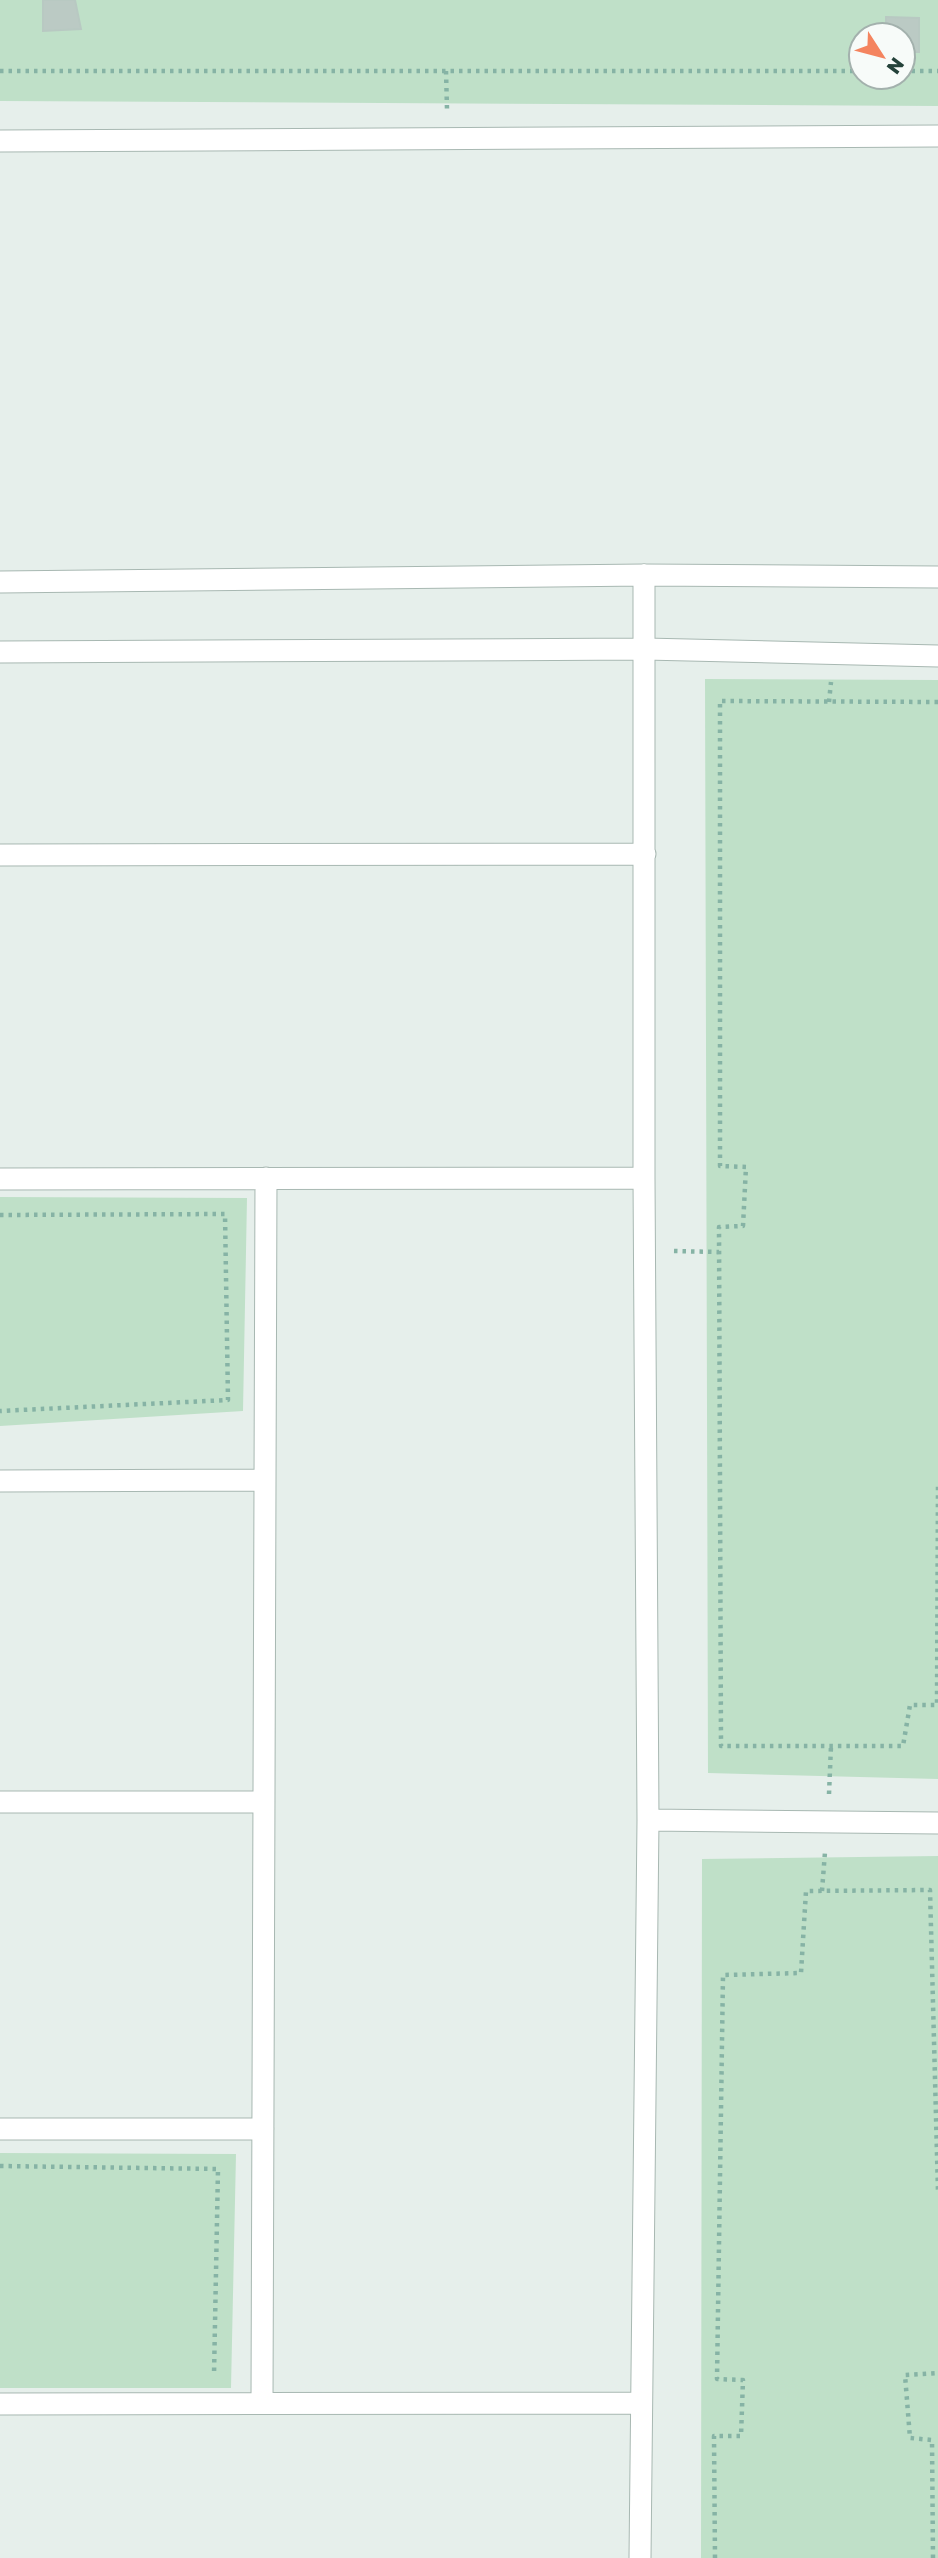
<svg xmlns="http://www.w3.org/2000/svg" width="938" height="2558" viewBox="0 0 938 2558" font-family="'Golos Text',sans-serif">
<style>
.green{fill:#bfe0c8;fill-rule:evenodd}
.building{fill:#bbcac4;stroke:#b8c9c2;stroke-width:2}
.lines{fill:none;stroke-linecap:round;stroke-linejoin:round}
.street-casing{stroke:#a8b8b2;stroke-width:23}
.path{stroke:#86b3a5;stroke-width:4.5;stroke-dasharray:3.5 5;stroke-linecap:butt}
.street{stroke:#fff;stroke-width:21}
</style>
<rect width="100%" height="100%" fill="#e6efeb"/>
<path class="green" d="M0,0H938V106L0,101ZM861,35H903V77H861Z
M705,679L938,680V1779L708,1773Z
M0,1197L247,1198L243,1411L0,1426Z
M938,1856V2558H701L702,1859Z
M0,2153L236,2154L231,2388H0Z"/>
<path class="building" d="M43,0H75L81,29L43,31Z
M886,17L919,18V52H903V35H886Z"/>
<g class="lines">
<defs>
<path id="street" d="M0,141L938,136
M0,582L644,575L938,577
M0,652L645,649L938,656
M0,855L645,854
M0,1179L644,1178
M0,1481L265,1480
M0,1802H264
M648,1820L938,1823
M0,2129H263
M262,2403L266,1178
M0,2404L640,2403
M640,2558L648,1820L644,1178V575"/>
</defs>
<use href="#street" class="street-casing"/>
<path class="path" d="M0,71H861
M446,71L447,109
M903,71H938
M829,702L831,682
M938,702L720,701V1166L746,1167L743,1226L719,1227L721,1746H903L910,1705H937L938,1483
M0,1215L225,1214L228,1400L0,1411
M674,1251L719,1252
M829,1794L831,1746
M822,1891L825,1852
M0,2166L218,2169L214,2375
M715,2558L714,2436H741L743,2380L717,2379L723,1975L801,1973L806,1891L930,1890L938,2192
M933,2558L932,2440L910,2438L905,2375L938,2373"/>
<use href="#street" class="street"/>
</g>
<g transform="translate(882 56) rotate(126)"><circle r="33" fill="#f7fbf9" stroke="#a3b1ad" stroke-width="2"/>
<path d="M0-5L12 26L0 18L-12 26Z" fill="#f4845f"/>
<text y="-10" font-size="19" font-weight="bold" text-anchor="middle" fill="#24423a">N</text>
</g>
</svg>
